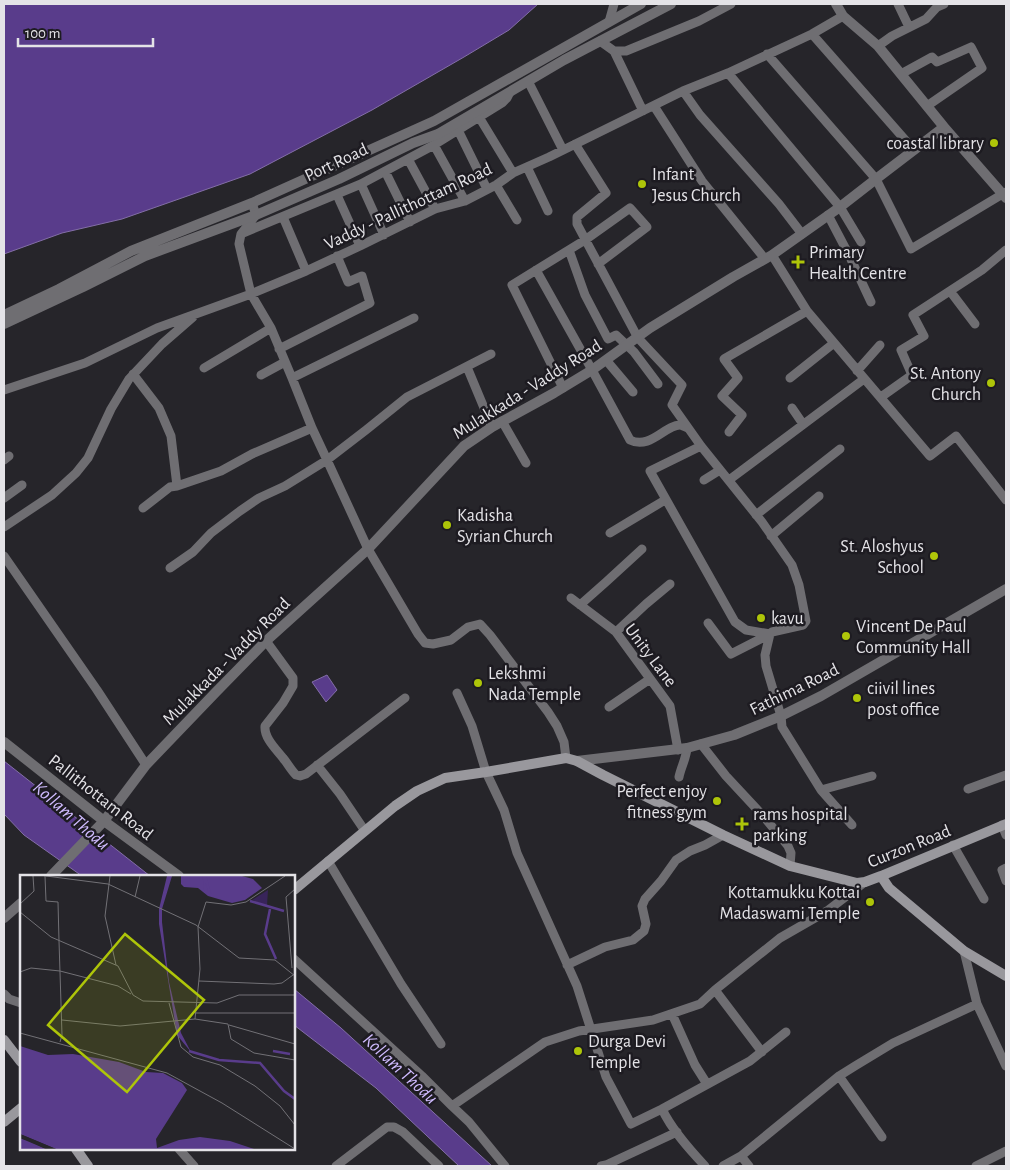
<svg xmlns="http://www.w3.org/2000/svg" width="1010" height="1170" viewBox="0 0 1010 1170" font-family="'Alegreya Sans',sans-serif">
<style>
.water{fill:#593c8b;stroke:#836ea7}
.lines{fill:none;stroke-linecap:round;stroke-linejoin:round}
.minor{stroke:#6f6e72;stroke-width:9}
.tertiary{stroke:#6f6e72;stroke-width:10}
.secondary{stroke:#99989d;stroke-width:10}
.poi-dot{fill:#aec509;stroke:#1d1b21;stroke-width:2}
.labels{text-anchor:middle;stroke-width:5;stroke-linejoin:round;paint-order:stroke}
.poi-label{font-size:18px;fill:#e4e3e7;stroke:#1d1b21;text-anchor:start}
.street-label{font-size:18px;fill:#e4e3e7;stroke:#1d1b21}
.water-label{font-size:19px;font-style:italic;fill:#cfbbfe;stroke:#1d1b21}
.inset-river{fill:none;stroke:#593c8b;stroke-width:2.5}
.inset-road{fill:none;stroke:#727176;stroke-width:1}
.view{fill:#aec509;fill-opacity:0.15;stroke:#aec509;stroke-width:2.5}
.inset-edge{fill:none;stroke:#e4e3e7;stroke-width:2.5}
</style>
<rect width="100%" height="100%" fill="#26252a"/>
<path class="water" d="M4,4H538L509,30L464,57L372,110L250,174L122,219L62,233L4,254Z
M327,675L337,690L326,702L312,682Z
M4,761L150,876H82L24,835L4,814Z
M294,989L341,1028L492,1166H459L376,1088L294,1025Z"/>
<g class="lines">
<path class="minor" d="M898,4L909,27
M609,22L614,4
M812,34L914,150
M600,41L614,51H626L699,21L731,4
M878,46L892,36L926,19L937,7L944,4
M614,51L643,111
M767,54L876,179L911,249L1006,192
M728,73L840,207L861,242
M901,74L932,57L937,62L971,47L982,68L927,106
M528,81L563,150
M683,91L700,115L779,204L802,234
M654,106L702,181L765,259
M479,117L513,173
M458,130L487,189
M575,144L606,193L577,217V224L638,338L682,385L672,405L701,446L762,522L792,565L799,585L806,621L803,625L772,632L770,634L765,655L766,666L781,716L782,727L821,790
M434,145L465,201
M408,159L435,209
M527,167L548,211
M385,171L410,222
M361,184L384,235
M496,185L517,220
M337,195L360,246
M252,203L256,215L241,234L239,244L251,294L271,328L292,378L312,428L327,460L368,549L418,634L425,643L433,644L451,640L468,627L480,624L490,635L548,712L557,726L564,742L566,758
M828,215L849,255L871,302
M283,217L306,271
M243,233L361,184L434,145L502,103L507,98L510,92
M569,250L585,295L608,339L616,335L634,352L658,384
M772,255L807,311L930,456L956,436L1006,500
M536,270L592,370L630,440C650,450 665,425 680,425C681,425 688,428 688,428
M950,291L975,324
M279,349L370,303L362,276L348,282L337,256
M606,360L633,392
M467,367L492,427
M204,368L271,328
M857,371L880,345
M133,374L159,408L171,436L177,486L170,487L143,508
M261,375L285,362
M292,378L414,318
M790,378L834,343
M563,388L512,285L585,240L630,208L647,227L598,264
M4,390L85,363L157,328L251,294L306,271L360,246L435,209L465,201L496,185L513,173L549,157L683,91L728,73L812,34L843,16
M881,397L912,375L901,350L924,336L913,315L982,270L1006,250
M792,408L803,424
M502,421L526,463
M729,432L742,415L722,396L738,378L724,359L807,311
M701,446L650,471L735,622L746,630L770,634
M4,460L9,456
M704,480L720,470
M729,480L864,379
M177,486L221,471L252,454L312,428
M4,498L22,485
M756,515L840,449
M4,527L52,495L76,473L88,458L111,409L129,379L162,344L193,317
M610,533L665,500
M771,536L819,496
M4,556L97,690L146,765
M170,568L193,552L211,533L240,511L259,498L285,486L327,460L366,430L407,397L491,354
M571,598L616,632L670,706L678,750
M580,605L606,582L642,549
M708,623L731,654L770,634
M616,632L646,604L670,584
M266,641L293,678V686L283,703L265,726C264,738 276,749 283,758C288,764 291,770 296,775L300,776L306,774L405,698
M457,693L472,726L486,772L504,810L517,853L577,986L606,1077L631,1124L662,1109C672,1130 689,1149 705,1166
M609,707L650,679
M701,744L726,776L765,818L788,846L791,853L790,866
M317,765L340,794L365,831
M679,777C681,767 686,759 687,748
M968,789L1006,775
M852,825L821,790L872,776
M1002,825L1006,835
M953,845L984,899
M328,861L401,984L441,1044
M1006,868L1002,870L1006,881
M964,951L977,1004L1006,1066
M294,959L422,1076L452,1106L469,1122L505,1166
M567,965L605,947L633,940L644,931L646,924L642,906L645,899L661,881L676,860L690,851L705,845L723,835
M715,990L762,1052
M4,994L9,999L21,1003
M672,1014L695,1065L707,1084
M839,1076L882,1137
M452,1106L545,1042L579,1031L653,1020L700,1004L715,990L780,938L827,911L865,882
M662,1109L750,1061L786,1032
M179,1149L194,1166
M336,1166L387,1127H394L403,1132L439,1166
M601,1166L606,1165L677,1132
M723,1166L741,1156
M749,1166L741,1156L839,1076L855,1066L893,1043L977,1004
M976,1166L1006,1151"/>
<path class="tertiary" d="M836,4L843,16L878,46L944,127L1006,198
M4,315L59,289L131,251L252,203L434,121L641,4
M4,324L83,287L145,256L256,215L339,179L413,143L438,134L564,60L671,4
M4,742L104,821L179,876
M577,761L687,748L734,735L781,716L821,696L1006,589
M51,876L104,821L146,765L216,692L266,641L368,549L464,446L492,427L554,393L592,370L650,328L733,277L772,255L840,207L876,179L914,150L944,127
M4,918L21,903"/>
<path class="secondary" d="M881,876L889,888L964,951L1006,976
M294,890L395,806L417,791L445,778L486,772L566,758L577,761L603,775L723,835L790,866L857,883L865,882L881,876L1006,824
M4,1040L21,1062
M4,1122L21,1108
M76,1149L88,1166"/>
</g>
<g class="poi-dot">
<circle cx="994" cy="143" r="5"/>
<circle cx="642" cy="184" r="5"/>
<path d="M795.5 254.5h5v5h5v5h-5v5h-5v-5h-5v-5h5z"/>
<circle cx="991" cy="383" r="5"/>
<circle cx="447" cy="525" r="5"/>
<circle cx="934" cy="556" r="5"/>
<circle cx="761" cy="618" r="5"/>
<circle cx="846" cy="636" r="5"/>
<circle cx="478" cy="683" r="5"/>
<circle cx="857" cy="698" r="5"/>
<circle cx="717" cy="801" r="5"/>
<path d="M739.5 816.5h5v5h5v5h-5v5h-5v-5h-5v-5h5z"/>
<circle cx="870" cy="902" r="5"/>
<circle cx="578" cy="1051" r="5"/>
</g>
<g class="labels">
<g class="poi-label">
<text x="984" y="149" text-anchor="end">coastal library</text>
<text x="652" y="180">Infant<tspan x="652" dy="21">Jesus Church</tspan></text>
<text x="809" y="258">Primary<tspan x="809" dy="21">Health Centre</tspan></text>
<text x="981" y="379" text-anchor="end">St. Antony<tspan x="981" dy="21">Church</tspan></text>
<text x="457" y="521">Kadisha<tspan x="457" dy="21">Syrian Church</tspan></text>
<text x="924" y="552" text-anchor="end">St. Aloshyus<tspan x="924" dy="21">School</tspan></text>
<text x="771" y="624">kavu</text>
<text x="856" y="632">Vincent De Paul<tspan x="856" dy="21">Community Hall</tspan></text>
<text x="488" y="679">Lekshmi<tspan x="488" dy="21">Nada Temple</tspan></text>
<text x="867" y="694">ciivil lines<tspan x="867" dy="21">post office</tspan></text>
<text x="707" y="797" text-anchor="end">Perfect enjoy<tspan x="707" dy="21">fitness gym</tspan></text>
<text x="753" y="820">rams hospital<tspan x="753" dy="21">parking</tspan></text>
<text x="860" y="898" text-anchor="end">Kottamukku Kottai<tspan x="860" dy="21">Madaswami Temple</tspan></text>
<text x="588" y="1047">Durga Devi<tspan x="588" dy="21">Temple</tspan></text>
</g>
<g class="street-label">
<text transform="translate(336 162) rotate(-25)" y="6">Port Road</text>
<text transform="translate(408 206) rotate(-25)" y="6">Vaddy - Pallithottam Road</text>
<text transform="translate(527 389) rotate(-32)" y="6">Mulakkada - Vaddy Road</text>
<text transform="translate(651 655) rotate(53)" y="6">Unity Lane</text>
<text transform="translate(226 661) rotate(-45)" y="6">Mulakkada - Vaddy Road</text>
<text transform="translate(794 689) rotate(-26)" y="6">Fathima Road</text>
<text transform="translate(101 797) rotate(38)" y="6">Pallithottam Road</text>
<text transform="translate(909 846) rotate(-22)" y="6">Curzon Road</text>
</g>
<g class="water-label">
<text transform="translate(72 815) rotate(41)" y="7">Kollam Thodu</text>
<text transform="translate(401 1068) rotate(43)" y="7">Kollam Thodu</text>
</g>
</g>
<g transform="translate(20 875)">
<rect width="275" height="275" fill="#26252a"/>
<path d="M248,15L247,31L232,25Z" fill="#38245a"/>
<path d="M147,1H152L142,34V47L149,107L161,158L171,177L157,160L139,49V34ZM161,1H222L233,4L242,13L225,25L212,28L188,21L178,13L164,12L161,9ZM0,171L28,180L53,179L99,187L126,197L143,198L162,208L167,215L136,264L137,273L159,265L180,262L210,266L234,274H36L0,259ZM0,263L9,266L26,274H0Z" fill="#593c8b"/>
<path d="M0,259L17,266L36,274H26L0,263Z" fill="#26252a"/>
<path class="inset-river" d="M184,1L185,15L190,20M185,1L190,19M230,26L264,36M250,34L245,59L256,84M169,176L199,185L240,188L264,216L275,224M253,176L270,179"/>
<path class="inset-road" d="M25,1L26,26L38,27L39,66M26,1L88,9L176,50L219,83L255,85L275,101M90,1L85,41L96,90M265,1L226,27L211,30L186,27L178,52L180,94L175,144L208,149L211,164L234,178L275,185M115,22L120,1M0,29L14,16L13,1M0,37L31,62L98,91L113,120L123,126L197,128L219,120H275M39,66L42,160L40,167M272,93L266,22L275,14M0,97L11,93L40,96L98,111L111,119M179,106L254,109L262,108L273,100M149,128L161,172L173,182L200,190L235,211L260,231L275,250M176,138H275M42,145L100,151L175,144M209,150L275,169M0,158L147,198L202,228L275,274"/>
<path class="view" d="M105,59L184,125L107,217L28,150Z"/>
<rect width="275" height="275" class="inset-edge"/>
</g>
<rect width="1010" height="1170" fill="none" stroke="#e4e3e7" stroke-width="10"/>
<path d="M18 38v8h135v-8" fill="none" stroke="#e4e3e7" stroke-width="2.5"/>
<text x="25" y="38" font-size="15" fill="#e4e3e7" stroke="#1d1b21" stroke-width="4" paint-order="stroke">100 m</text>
</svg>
